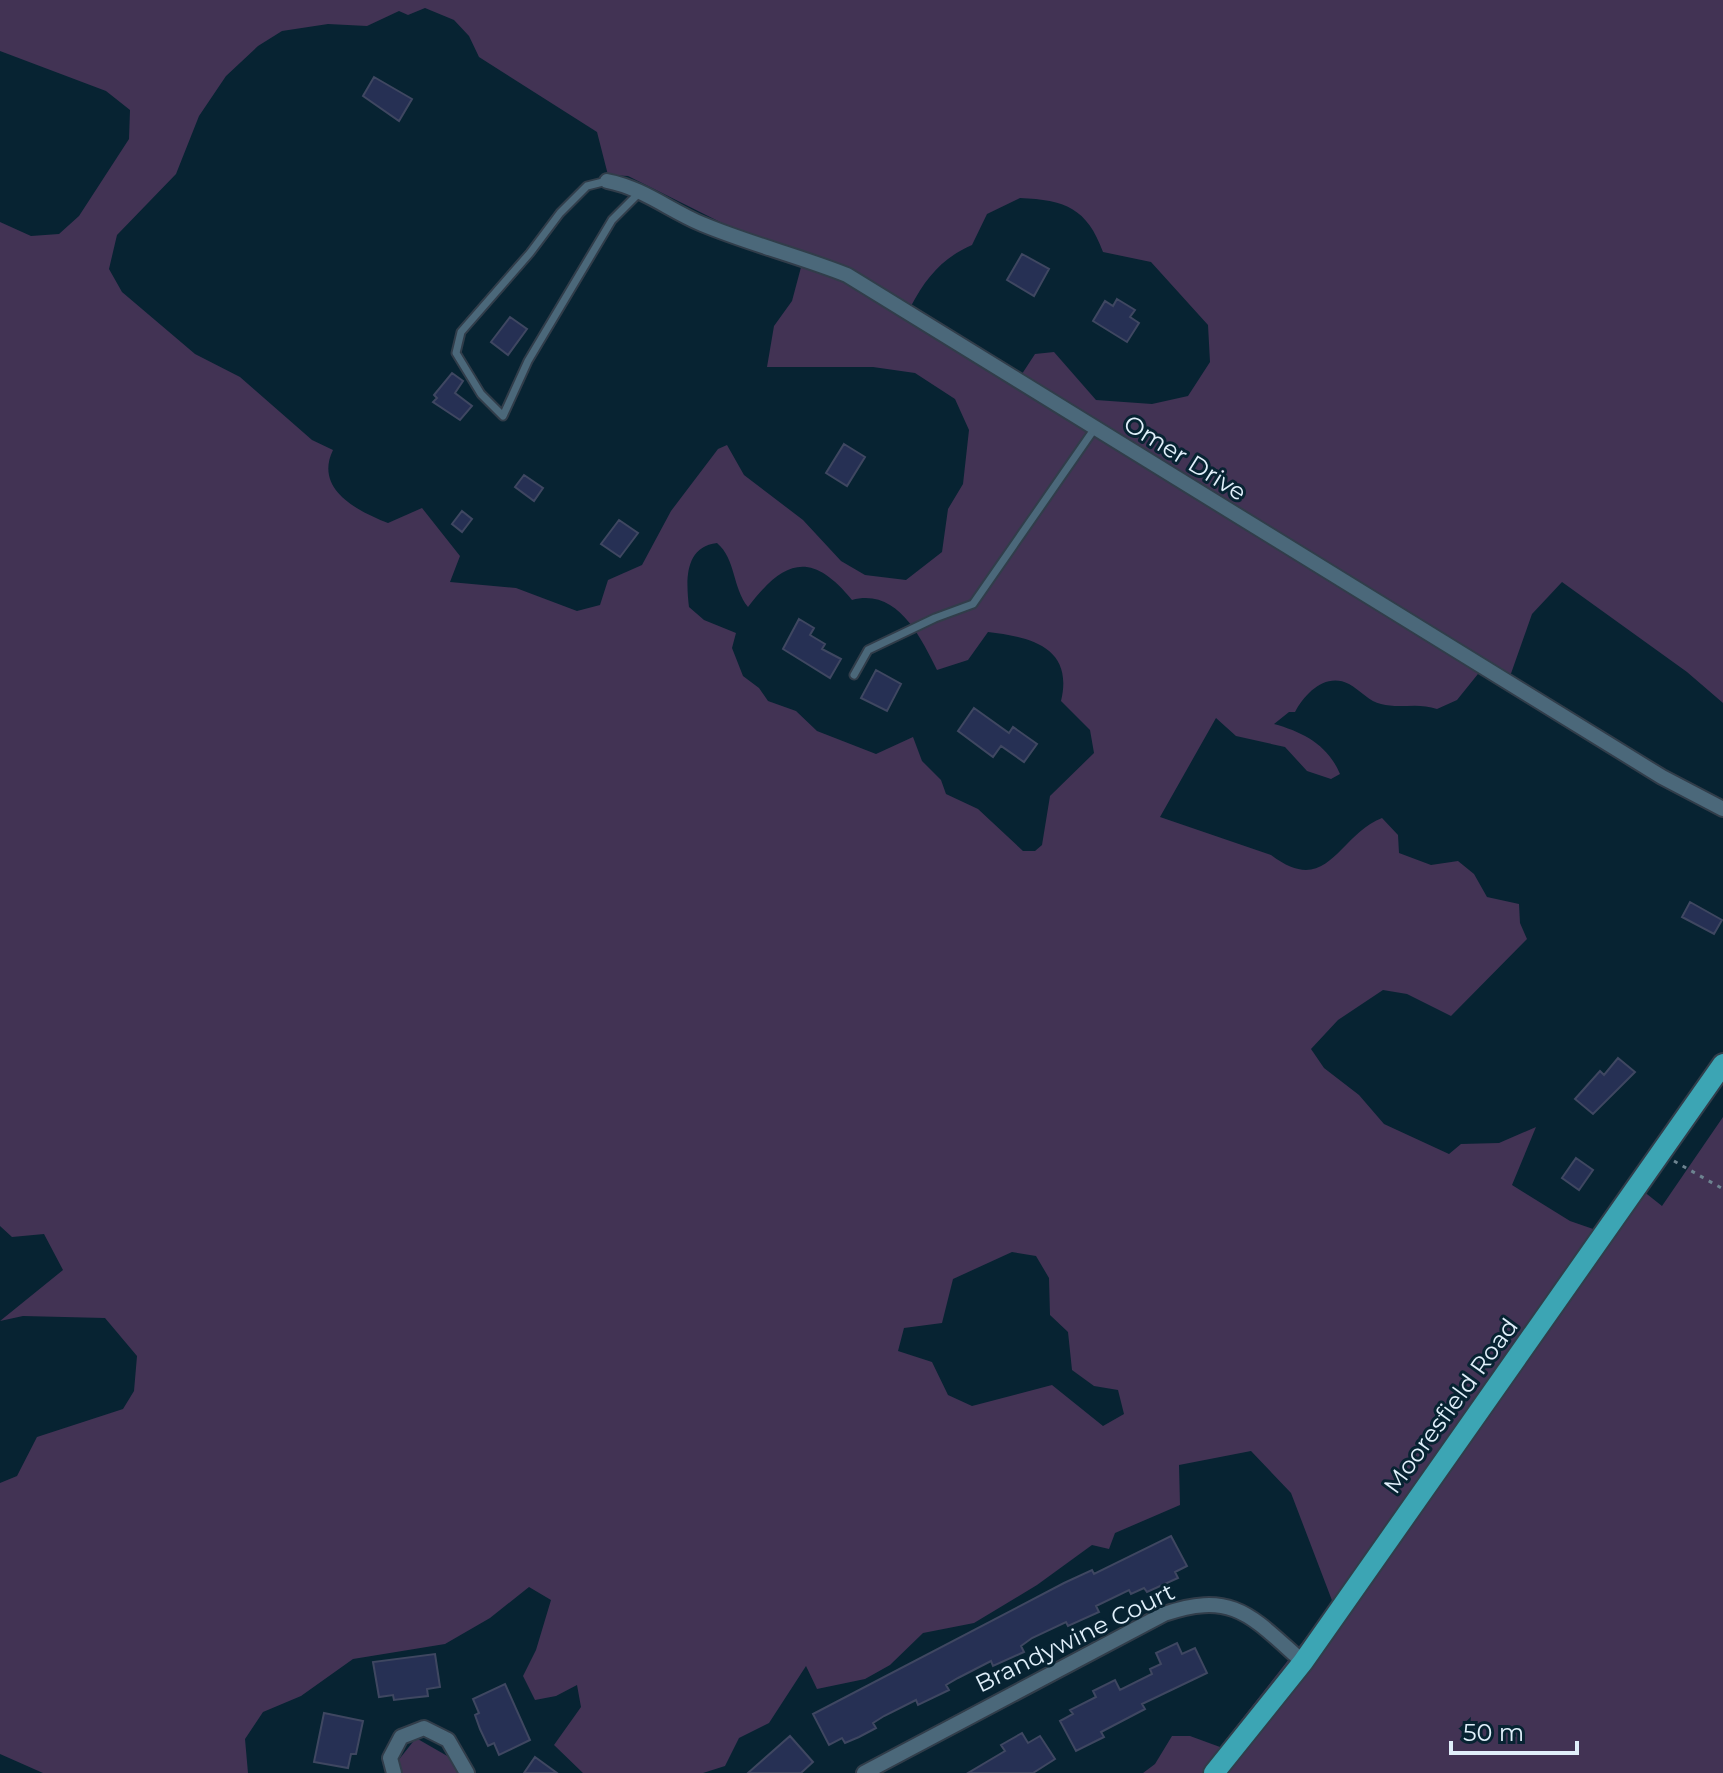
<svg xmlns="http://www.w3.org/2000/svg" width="1723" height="1773" viewBox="0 0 1723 1773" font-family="Montserrat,sans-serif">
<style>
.green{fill:#423354;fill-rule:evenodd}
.building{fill:#263054;stroke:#3f4761;stroke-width:2}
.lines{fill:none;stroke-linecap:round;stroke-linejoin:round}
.service-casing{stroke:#313d4a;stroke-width:11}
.minor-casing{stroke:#313d4a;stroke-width:18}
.primary-casing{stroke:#313d4a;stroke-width:24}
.path{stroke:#6d8390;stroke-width:3;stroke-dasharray:4 6;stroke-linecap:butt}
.service{stroke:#4b687a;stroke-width:7}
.minor{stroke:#4b687a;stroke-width:14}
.primary{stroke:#3ca5b4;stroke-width:20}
.labels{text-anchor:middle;stroke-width:6;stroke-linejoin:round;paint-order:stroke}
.street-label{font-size:24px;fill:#e0effa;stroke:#072332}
</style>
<rect width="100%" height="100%" fill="#072332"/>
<path class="green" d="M0,0H1723V703L1687,672L1562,582L1532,614L1508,682L1482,669L1457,700L1437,709C1418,702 1400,709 1381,704C1370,702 1360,690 1349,684C1326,672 1305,693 1295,712H1289L1274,724C1303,732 1328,745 1340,774L1331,779L1307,771L1285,747L1236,736L1216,718L1160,817L1271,855C1328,898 1337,836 1382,818L1398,835L1399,853L1431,865L1458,861L1474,874L1487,897L1519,904L1520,923L1527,939L1451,1016L1407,994L1383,990L1338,1020L1311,1049L1324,1068L1359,1095L1384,1124L1449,1154L1461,1144L1499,1143L1536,1127L1512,1185L1570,1221L1596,1230L1628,1179L1662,1206L1723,1117V1773H1143L1155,1764L1172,1736H1190L1220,1747L1333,1603L1291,1493L1251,1451L1179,1465L1180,1505L1115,1533L1109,1549L1092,1545L1037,1585L974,1623L923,1633L890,1665L865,1679L817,1689L806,1666L769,1723L739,1738L725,1766L703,1773H583L554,1745L581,1707L577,1685L556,1696L535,1700L523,1676L536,1650L551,1600L529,1587L490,1618L445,1644L353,1659L301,1696L263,1712L245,1739L248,1773H43L0,1754V1483L17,1476L37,1437L123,1409L134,1391L137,1356L105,1318L23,1316L0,1321L63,1270L44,1234L12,1237L0,1226V222L31,236L59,234L79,216L129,139L130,110L106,91L0,51ZM425,8L454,20L469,36L479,57L597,132L608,175L628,176L756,240L804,256L792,301L774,326L767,367H873L915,373L955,399L969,430L963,484L948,509L942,552L906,580L865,575L841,561L803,520L744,475L727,445L718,449L671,511L642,565L608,580L600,605L577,611L516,588L450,582L460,556L422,508L388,523C357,511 314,489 333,450L312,440L240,377L195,354L122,292L109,269L117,235L176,174L199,116L226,76L258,46L282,31L328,24L367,26L399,11L408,15ZM1020,198C1065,200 1087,208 1103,252L1151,262L1208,325L1210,362L1188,396L1152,404L1096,400L1054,352L1035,354L1018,380L911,306C926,278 942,258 972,245L987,214ZM717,543C736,559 732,587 748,607C784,560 811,550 852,600C897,588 920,636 937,670L968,660L988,632C1030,637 1074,647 1061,701L1090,730L1094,753L1050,796L1042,845L1035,851H1023L978,809L946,794L941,780L922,761L913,737L876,754L817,731L796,711L768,701L759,688L743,676L732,648L736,633L704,620L689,607C686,581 684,547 717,543ZM1012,1252L1036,1256L1049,1278L1050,1315L1068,1332L1072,1370L1094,1386L1118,1390L1124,1414L1103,1426L1052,1385L972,1406L948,1395L932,1362L898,1351L904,1328L942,1323L953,1279Z
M416,1738L456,1761L464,1773H396L393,1767Z"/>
<path class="building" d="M374,77L412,99L399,121L363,96Z
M1022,254L1049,269L1034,296L1007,280Z
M1117,299L1135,310L1130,317L1139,323L1127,342L1093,321L1105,301L1113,306Z
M510,317L527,329L508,355L491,342Z
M452,373L463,381L455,393L472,406L460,420L433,402L437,398L434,395Z
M844,444L865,457L847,486L826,473Z
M524,475L543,488L534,501L515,487Z
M462,511L472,519L462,532L452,524Z
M619,520L638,533L620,557L601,544Z
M799,619L814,628L810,635L825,644L822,649L841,659L830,678L783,649Z
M876,670L901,684L887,711L861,698Z
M974,708L1009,733L1013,727L1037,744L1024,762L1001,746L993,757L958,731Z
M1690,902L1722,920L1714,934L1682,917Z
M1618,1058L1635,1072L1593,1114L1575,1099L1600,1071L1604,1075Z
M1576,1158L1593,1170L1579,1190L1562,1178Z
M1171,1536L1187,1566L1175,1572L1178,1578L1147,1592L1144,1588L1131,1594L1129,1590L1096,1606L1099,1612L1068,1626L1066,1622L1032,1638L1021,1646L1024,1652L993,1666L991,1661L958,1678L946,1685L949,1690L918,1705L916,1700L884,1716L873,1723L876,1728L859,1737L845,1743L842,1738L829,1745L813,1714L1064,1583L1092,1570L1094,1574Z
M1177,1643L1182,1654L1195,1648L1207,1673L1142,1704L1145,1709L1101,1732L1104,1737L1076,1751L1060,1721L1073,1714L1070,1710L1096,1697L1093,1691L1115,1680L1120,1690L1152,1674L1150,1669L1161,1664L1156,1653Z
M435,1654L440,1687L427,1689L428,1696L410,1698L394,1700L393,1695L379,1697L373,1662Z
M505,1684L530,1740L499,1755L494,1743L488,1746L480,1729L475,1715L479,1713L473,1699Z
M324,1713L363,1721L356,1754H351L348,1768L314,1762Z
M1022,1733L1028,1743L1040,1736L1055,1759L1033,1773H968L1005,1751L1001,1745Z
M790,1736L813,1762L801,1773H748Z
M535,1757L557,1773H524Z"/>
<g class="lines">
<defs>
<path id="service" d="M607,181L587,186L560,213L530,253L461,332L456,353L481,394L503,416L528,361L612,220L640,192
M854,675L868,650L935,618L973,604L1095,428"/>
<path id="minor" d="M607,181C643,188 669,210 702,224C750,244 799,256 847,275L1662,777L1723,809
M394,1773L390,1758L401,1737L424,1728L448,1740L467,1773
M864,1773L1164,1614C1234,1590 1252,1617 1303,1662"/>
<path id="primary" d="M1214,1773L1303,1662L1723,1064"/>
</defs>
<use href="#service" class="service-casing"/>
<use href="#minor" class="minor-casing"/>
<use href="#primary" class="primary-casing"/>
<path class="path" d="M1674,1161L1723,1189"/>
<use href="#service" class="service"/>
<use href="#minor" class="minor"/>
<use href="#primary" class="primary"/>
</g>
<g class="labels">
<g class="street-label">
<text transform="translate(1185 458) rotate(32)" y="8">Omer Drive</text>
<text transform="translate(1451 1406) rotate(-54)" y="8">Mooresfield Road</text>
<text transform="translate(1075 1638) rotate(-26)" y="8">Brandywine Court</text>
</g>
</g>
<path d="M1451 1741v12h126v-12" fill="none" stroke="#e0effa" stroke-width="4"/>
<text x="1463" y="1741" font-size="24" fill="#e0effa" stroke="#072332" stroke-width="6" paint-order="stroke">50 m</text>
</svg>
